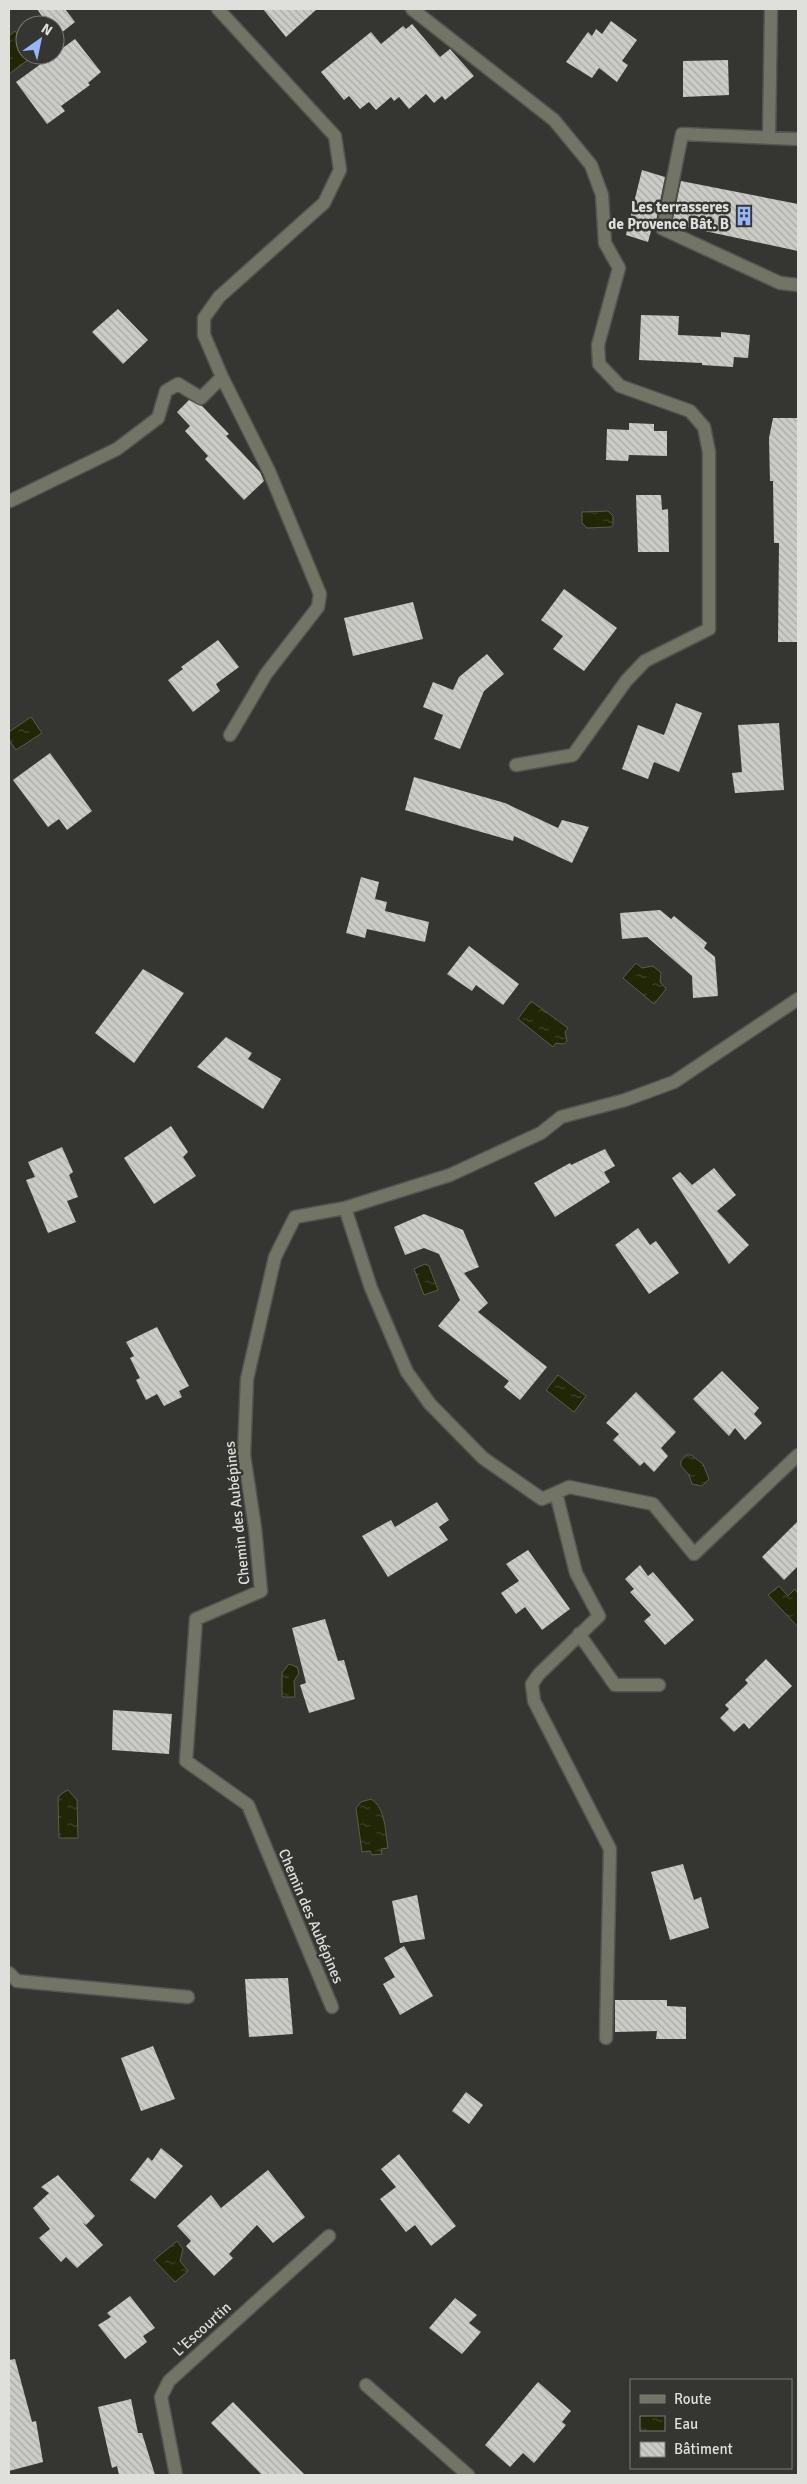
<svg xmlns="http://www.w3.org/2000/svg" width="807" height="2484" viewBox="0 0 807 2484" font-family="Signika,sans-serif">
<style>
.water{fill:url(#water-ripples);stroke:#5a5e47}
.building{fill:url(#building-back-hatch)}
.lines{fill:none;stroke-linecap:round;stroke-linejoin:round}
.minor-casing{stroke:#545450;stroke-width:15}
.minor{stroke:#727566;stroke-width:12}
.labels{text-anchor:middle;stroke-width:5;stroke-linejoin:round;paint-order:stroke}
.poi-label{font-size:15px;font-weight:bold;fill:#dfdfdc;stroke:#353631;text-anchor:end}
.street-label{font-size:15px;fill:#dfdfdc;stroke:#353631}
</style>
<defs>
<pattern id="water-ripples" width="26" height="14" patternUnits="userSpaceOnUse" patternTransform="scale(1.25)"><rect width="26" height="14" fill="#212607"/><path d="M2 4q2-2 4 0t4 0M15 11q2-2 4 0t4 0" fill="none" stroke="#41452b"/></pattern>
<pattern id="building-back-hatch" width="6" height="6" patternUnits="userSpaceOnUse" patternTransform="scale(1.25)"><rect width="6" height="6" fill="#cbccc6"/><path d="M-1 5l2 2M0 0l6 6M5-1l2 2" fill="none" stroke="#a9aaa5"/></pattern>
</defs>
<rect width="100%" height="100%" fill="#353631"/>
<path class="water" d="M15,31L25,45V55L33,56L9,74V36Z
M608,511L613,516V525L611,527L587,528L582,523V512Z
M31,717L42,733L16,750L9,740V732Z
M636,963L642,968L653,966L661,973L660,982L666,989L654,1004L623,978Z
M531,1001L568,1028L565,1032L567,1041L564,1044L556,1043L553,1047L518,1019Z
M425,1264L429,1266L438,1290L424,1295L414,1269Z
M558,1375L586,1396L574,1412L546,1390Z
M686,1455H691L703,1464L709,1479L702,1486L692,1484L689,1475L681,1466V1461Z
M779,1586L788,1596L795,1589L798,1594V1627L768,1595Z
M289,1664L297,1667L299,1673L294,1681L295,1697H282V1673Z
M68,1790L77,1800L78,1838H59L58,1798L61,1794Z
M371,1799C386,1808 385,1832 388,1848L381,1849L382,1854L372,1855L370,1851L362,1852L356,1808L361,1802Z
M177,2241L183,2249L180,2261L188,2271L175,2282L154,2260Z"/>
<path class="building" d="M37,9H65L75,22L56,37L55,25H48Z
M263,9H317L286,37Z
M611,21L637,40L622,61L628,65L617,82L599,68L592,78L566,62L588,32L592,36L596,29L602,34Z
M412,24L440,57L450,49L474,76L445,100L442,96L434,103L426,94L409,109L399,97L394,101L391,97L376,110L369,102L360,109L349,96L344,100L321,72L371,32L381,44L403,26L406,29Z
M75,39L101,72L88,83L90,85L61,106L65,111L47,124L16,82Z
M728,60L729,95L683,97V61Z
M642,170L665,177L656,221L654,220L648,242L626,235Z
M681,181L798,204V251L672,224Z
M118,309L148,340L123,364L92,332Z
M641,315L679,316L678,335L721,337V332L750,335L748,358L734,357L733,367L702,365V363L639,360Z
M189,400L202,406L229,434L226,436L260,472L264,481L244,500L205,459L208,456L185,431L190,426L177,412Z
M773,418H798V642H778L779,543H774L773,481H770L769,438Z
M629,423L654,424V431H667V456L629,455L628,461L606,460L607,429L629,430Z
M636,495H661L662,510L668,509L669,552H638Z
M564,589L617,628L584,671L553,649L563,636L541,620Z
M413,602L423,639L353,656L344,618Z
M218,640L239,667L216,684L220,691L193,712L168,680L183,669L181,667Z
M487,654L504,674L484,691L460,749L434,739L443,715L423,707L433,682L453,690L459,677Z
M676,703L702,713L679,772L654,762L648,779L622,769L638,725L664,735Z
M779,723L784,790L735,793L732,773L742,772L738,725Z
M50,753L92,811L67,830L59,819L48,827L13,780Z
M414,777L505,803L558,828L562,820L589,827L572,863L514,836L513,841L405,810Z
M361,877L379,882L375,899L387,902L385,911L429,922L425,942L367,929L365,938L346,933Z
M660,910L671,919L674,916L707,943L704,948L715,957L718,996L693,998L692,976L647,937L622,939L620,913Z
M469,946L519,984L503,1005L476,985L472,991L447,974Z
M143,969L184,993L134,1063L95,1033Z
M226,1037L252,1053L248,1059L281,1079L263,1109L197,1067Z
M171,1126L188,1152L183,1157L196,1176L154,1204L124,1158Z
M62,1147L73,1172L69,1175L78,1197L67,1201L76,1222L48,1233L26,1180L35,1177L28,1162Z
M605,1149L615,1166L604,1172L610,1182L555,1217L534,1183L570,1163L571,1165Z
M714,1168L736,1195L717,1211L749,1245L729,1264L672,1178L680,1172L692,1185Z
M424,1214L463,1230L479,1267L464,1273L488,1303L478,1312L547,1367L520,1400L504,1387L509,1381L438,1326L460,1300L439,1254L424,1248L405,1255L394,1227Z
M638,1228L650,1245L656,1241L679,1273L649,1294L615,1245Z
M157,1327L189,1386L179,1391L182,1397L164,1406L157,1394L146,1400L136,1380L140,1378L130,1358L134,1356L126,1342Z
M722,1371L759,1408L754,1414L762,1423L745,1440L735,1428L729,1436L693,1399Z
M636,1392L676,1432L661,1448L668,1456L654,1472L644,1462L640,1466L613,1440L619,1434L606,1423Z
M437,1502L449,1520L439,1527L448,1540L388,1577L362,1536L391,1520L395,1527Z
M798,1521V1566L784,1580L762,1557Z
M528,1550L570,1609L542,1630L525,1607L516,1614L501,1593L519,1581L506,1564Z
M640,1565L648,1576L653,1572L694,1620L665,1645L644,1621L651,1615L630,1592L634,1589L625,1579Z
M325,1619L338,1661L344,1660L355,1699L309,1713L300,1685L306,1683L292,1628Z
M766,1659L792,1686L749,1729L744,1723L734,1732L720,1718L729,1709L725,1705L748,1683L745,1680Z
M113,1710L172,1714L169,1754L112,1750Z
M683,1864L694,1900L701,1897L709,1928L670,1940L651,1872Z
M417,1895L425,1939L400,1943L392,1901Z
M404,1946L433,1996L400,2015L383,1984L395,1977L384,1958Z
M288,1978L293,2034L249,2037L245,1979Z
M615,2000H667V2006L686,2007V2039H656L657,2031L615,2032Z
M153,2046L175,2099L141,2111L121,2058Z
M466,2092L483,2105L469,2124L452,2111Z
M161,2148L183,2166L155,2199L130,2180L148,2157L152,2161Z
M399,2154L456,2226L431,2246L415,2225L406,2232L380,2199L396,2187L381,2169Z
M268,2170L305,2217L273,2243L257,2225L229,2254L233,2258L214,2276L186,2246L191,2241L177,2226L211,2195L221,2208Z
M58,2175L95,2216L86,2225L82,2222L103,2245L77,2268L66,2257L61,2262L39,2238L50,2229L33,2208L49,2193L41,2187Z
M130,2296L155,2328L143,2336L147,2342L125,2359L98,2325L111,2317L107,2313Z
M455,2298L477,2315L469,2323L481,2332L462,2354L429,2328Z
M15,2359L32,2422L36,2421L43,2462L9,2471V2360Z
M538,2382L571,2411L562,2422L566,2425L534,2463L523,2453L510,2467L485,2445Z
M131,2399L138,2433H142L155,2475H119L117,2466L112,2468L98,2407Z
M233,2402L286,2456L305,2475H262L211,2423Z"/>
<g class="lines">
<defs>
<path id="minor" d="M412,9L554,120L591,165L602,195L605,243L619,268L598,345L599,364L620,386L690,411L704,427L709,452V629L645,661L626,681L573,755L516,765
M769,137L771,9
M798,139L682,134L663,229L780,283L798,285
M222,377L269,471L320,594L318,607L266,674L230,735
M10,501L117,449L158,418L166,391L178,384L201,398L222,377L204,335V318L219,297L324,203L340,170L335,136L218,9
M345,1208L371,1288L407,1372L430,1404L483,1458L542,1499L569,1487L653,1504L694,1554L798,1455
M556,1493L576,1573L599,1616L539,1674L532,1684L534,1701L610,1849L606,2038
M579,1634L615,1685H659
M9,1973L17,1981L188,1997
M332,2007L248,1805L186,1761L196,1619L261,1591L255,1528L244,1455L247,1379L275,1257L295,1217L345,1208L450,1175L541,1133L561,1117L625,1100L674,1082L798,999
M366,2385L468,2475
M176,2475L161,2397L169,2381L329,2236"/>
</defs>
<use href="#minor" class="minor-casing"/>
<use href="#minor" class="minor"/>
</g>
<defs>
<symbol id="building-bare" viewBox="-9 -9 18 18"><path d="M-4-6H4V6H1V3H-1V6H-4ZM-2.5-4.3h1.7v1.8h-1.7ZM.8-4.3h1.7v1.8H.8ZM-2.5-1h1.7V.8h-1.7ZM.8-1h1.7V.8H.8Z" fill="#98b5fd" stroke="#353631" stroke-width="2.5" paint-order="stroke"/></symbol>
</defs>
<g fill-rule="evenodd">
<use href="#building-bare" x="730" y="202" width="28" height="28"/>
</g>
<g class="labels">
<g class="poi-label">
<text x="729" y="212">Les terrasseres<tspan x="729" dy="17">de Provence Bât. B</tspan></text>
</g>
<g class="street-label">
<text transform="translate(237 1513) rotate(-96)" y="5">Chemin des Aubépines</text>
<text transform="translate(311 1916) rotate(67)" y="5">Chemin des Aubépines</text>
<text transform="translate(202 2329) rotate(-42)" y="5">L'Escourtin</text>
</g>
</g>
<rect width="807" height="2484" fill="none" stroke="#dfdfdc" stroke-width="20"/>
<rect x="630" y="2379" width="162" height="90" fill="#353631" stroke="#797a75"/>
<rect x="640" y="2395" width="25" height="8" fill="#727566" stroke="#797a75"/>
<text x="674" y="2404" font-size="15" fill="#dfdfdc">Route</text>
<rect x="640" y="2416" width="25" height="15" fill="url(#water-ripples)" stroke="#797a75"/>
<text x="674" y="2429" font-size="15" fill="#dfdfdc">Eau</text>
<rect x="640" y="2442" width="25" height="15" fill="url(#building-back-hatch)" stroke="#797a75"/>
<text x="674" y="2454" font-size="15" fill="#dfdfdc">Bâtiment</text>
<g transform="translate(40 40) rotate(33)"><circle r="24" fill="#353631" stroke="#797a75"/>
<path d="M0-4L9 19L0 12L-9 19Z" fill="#98b5fd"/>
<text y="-8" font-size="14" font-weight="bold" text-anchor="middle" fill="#dfdfdc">N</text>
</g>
</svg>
